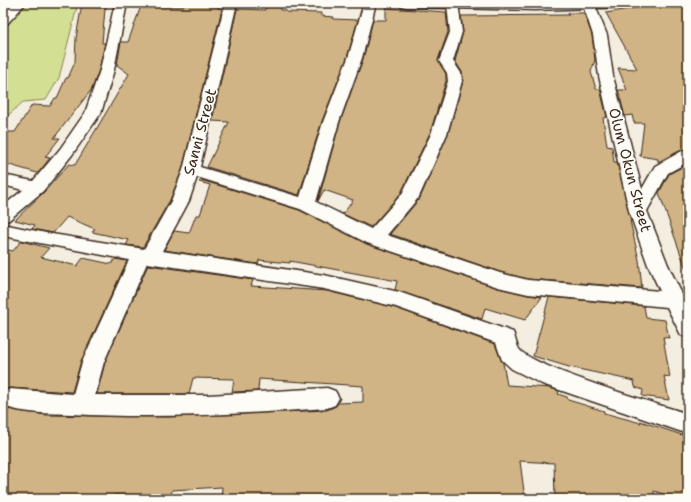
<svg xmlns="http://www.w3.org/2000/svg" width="691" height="502" viewBox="0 0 691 502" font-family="'Shantell Sans',sans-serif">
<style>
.green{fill:#d3df92;stroke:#878458}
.building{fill:#d1b485;stroke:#3b2a1e}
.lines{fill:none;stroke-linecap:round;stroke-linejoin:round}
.street-casing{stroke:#3b2a1e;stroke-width:3}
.secondary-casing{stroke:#3b2a1e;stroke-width:3}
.street{fill:#fdfcf7;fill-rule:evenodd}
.secondary{fill:#fdfcf7;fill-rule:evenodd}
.labels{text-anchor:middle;stroke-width:3.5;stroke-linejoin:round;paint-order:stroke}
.street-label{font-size:15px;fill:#3b2a1e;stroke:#fdfcf7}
</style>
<rect width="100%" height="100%" fill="#f4eee0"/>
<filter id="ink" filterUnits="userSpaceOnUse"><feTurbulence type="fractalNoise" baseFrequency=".025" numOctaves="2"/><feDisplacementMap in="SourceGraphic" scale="8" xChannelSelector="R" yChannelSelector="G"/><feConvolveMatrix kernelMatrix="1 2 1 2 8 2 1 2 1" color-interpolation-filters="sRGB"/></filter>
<g filter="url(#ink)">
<path class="green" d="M25,3H78L59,78L46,100L23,102L3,120V27Z"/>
<path class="building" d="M82,3H109L105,9L102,43H105L99,70L92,89L54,138H60L45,157L50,158L39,172L37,173L3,163V138L9,132H15L32,105L50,106L55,98H57L66,78H68L75,62L76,38Z
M184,4H219L218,8L222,9L182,170L170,200L143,247L126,245L129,240L92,232L95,229L67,217L53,233L32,229L35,225L15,220L44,192L69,164L75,165L129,74L117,65L121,42H128L141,6H184Z
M266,4L281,5L280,10H286V12L321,13V16L334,17L333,19L358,20L347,58L322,121L299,195L207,167L229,122L212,121L237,9L265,10Z
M665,6L688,8V149L681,150L658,162V159L640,156L644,123H634L632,115L625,116L618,90H627L618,68L637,69L606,13L640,7Z
M386,8L446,12L448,32L438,60L446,74V81L430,133L401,193L371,227L343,214L353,200L324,190L318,201L340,122L363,59L373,20H386Z
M568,13H584L592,35L595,60L591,72L596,89H600L607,117L603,118L607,146L612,147L614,162H617L631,221H630L639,260L642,288L528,279L500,272L390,234L420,198L448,134L463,81L462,72L455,61L463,32L461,16L569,15Z
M688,164V269H686L659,193L669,174Z
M201,180L299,210L367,244L498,288L528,295L542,297L525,320L485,308L482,319L395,290L397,281L290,261V263L259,260L258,264L164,250L174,231L189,233L196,215H200L210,185L199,182Z
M21,241L49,248L41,257L77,266L83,258L111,264L115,259L127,261L81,361L72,392L10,388L3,390V249L13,251Z
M148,265L253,280L251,286L327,291L396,308L495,344L501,360L503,363L507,385L550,388L559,391L558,394L567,397L568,400L604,411V413L641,423L640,421L688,437V499H679L654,491V499H555L554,463L520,461L525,499H221L222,487L172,490L171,495H114V498H62V499H3V417L9,409L46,415L168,417L327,410L336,406L338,403L363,402V386L259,379L258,391L232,392L234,379L193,378L189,394H97L105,362Z
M549,297L644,306L646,318L665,320L669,338L663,337L670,377L664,376L669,400L642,396L643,390L635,387L634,381L569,367L533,356Z"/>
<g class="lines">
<defs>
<path id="street" d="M13,3H26L7,24L3,25V14Z
M115,3H127L114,70L101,113L72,155L43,191L9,220L3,222V206L23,190L3,185V175L33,181L60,149L85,113L100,70Z
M225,3H237L200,167L300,197L323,122L348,58L364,3H376L362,58L339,122L316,202L371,229L402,194L431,134L448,81L447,73L439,61L450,32L447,5L448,3H458L462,32L453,61L461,73L462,81L447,134L419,197L387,235L500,273L528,280L660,291L648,265L629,211L599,76L593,35L583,5L584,3H594L607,35L613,76L642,189L655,166L682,151L688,150V162L668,173L647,211L668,265L688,307V337L681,335L667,307L528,294L498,287L367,243L300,209L197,177L189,201L162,251L324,275L399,292L513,332C515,337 516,344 519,349C531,367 661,405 688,414V434L542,384L512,369L502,360L496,343L396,307L324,289L147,263L104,362L95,395H208L327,388L335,391L339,398L335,405L327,408C242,414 157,419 72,414C50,413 24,414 3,406V392L10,389L73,394L82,362L129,260L3,236V224L46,233L144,249L171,201L183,170Z"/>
<path id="secondary" d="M399,3H635L633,6L628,7L535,10L406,7L401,6Z"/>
</defs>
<use href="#street" class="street-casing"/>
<use href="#secondary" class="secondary-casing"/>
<use href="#street" class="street"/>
<use href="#secondary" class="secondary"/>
</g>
</g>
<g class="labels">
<g class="street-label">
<text transform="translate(200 132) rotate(-75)" y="5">Sanni Street</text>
<text transform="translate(630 170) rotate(75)" y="5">Olum Okun Street</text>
</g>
</g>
<rect width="691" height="502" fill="none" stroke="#fdfcf7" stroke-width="16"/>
<rect x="8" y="8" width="675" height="486" fill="none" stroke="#3b2a1e" stroke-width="1.5" filter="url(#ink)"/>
</svg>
